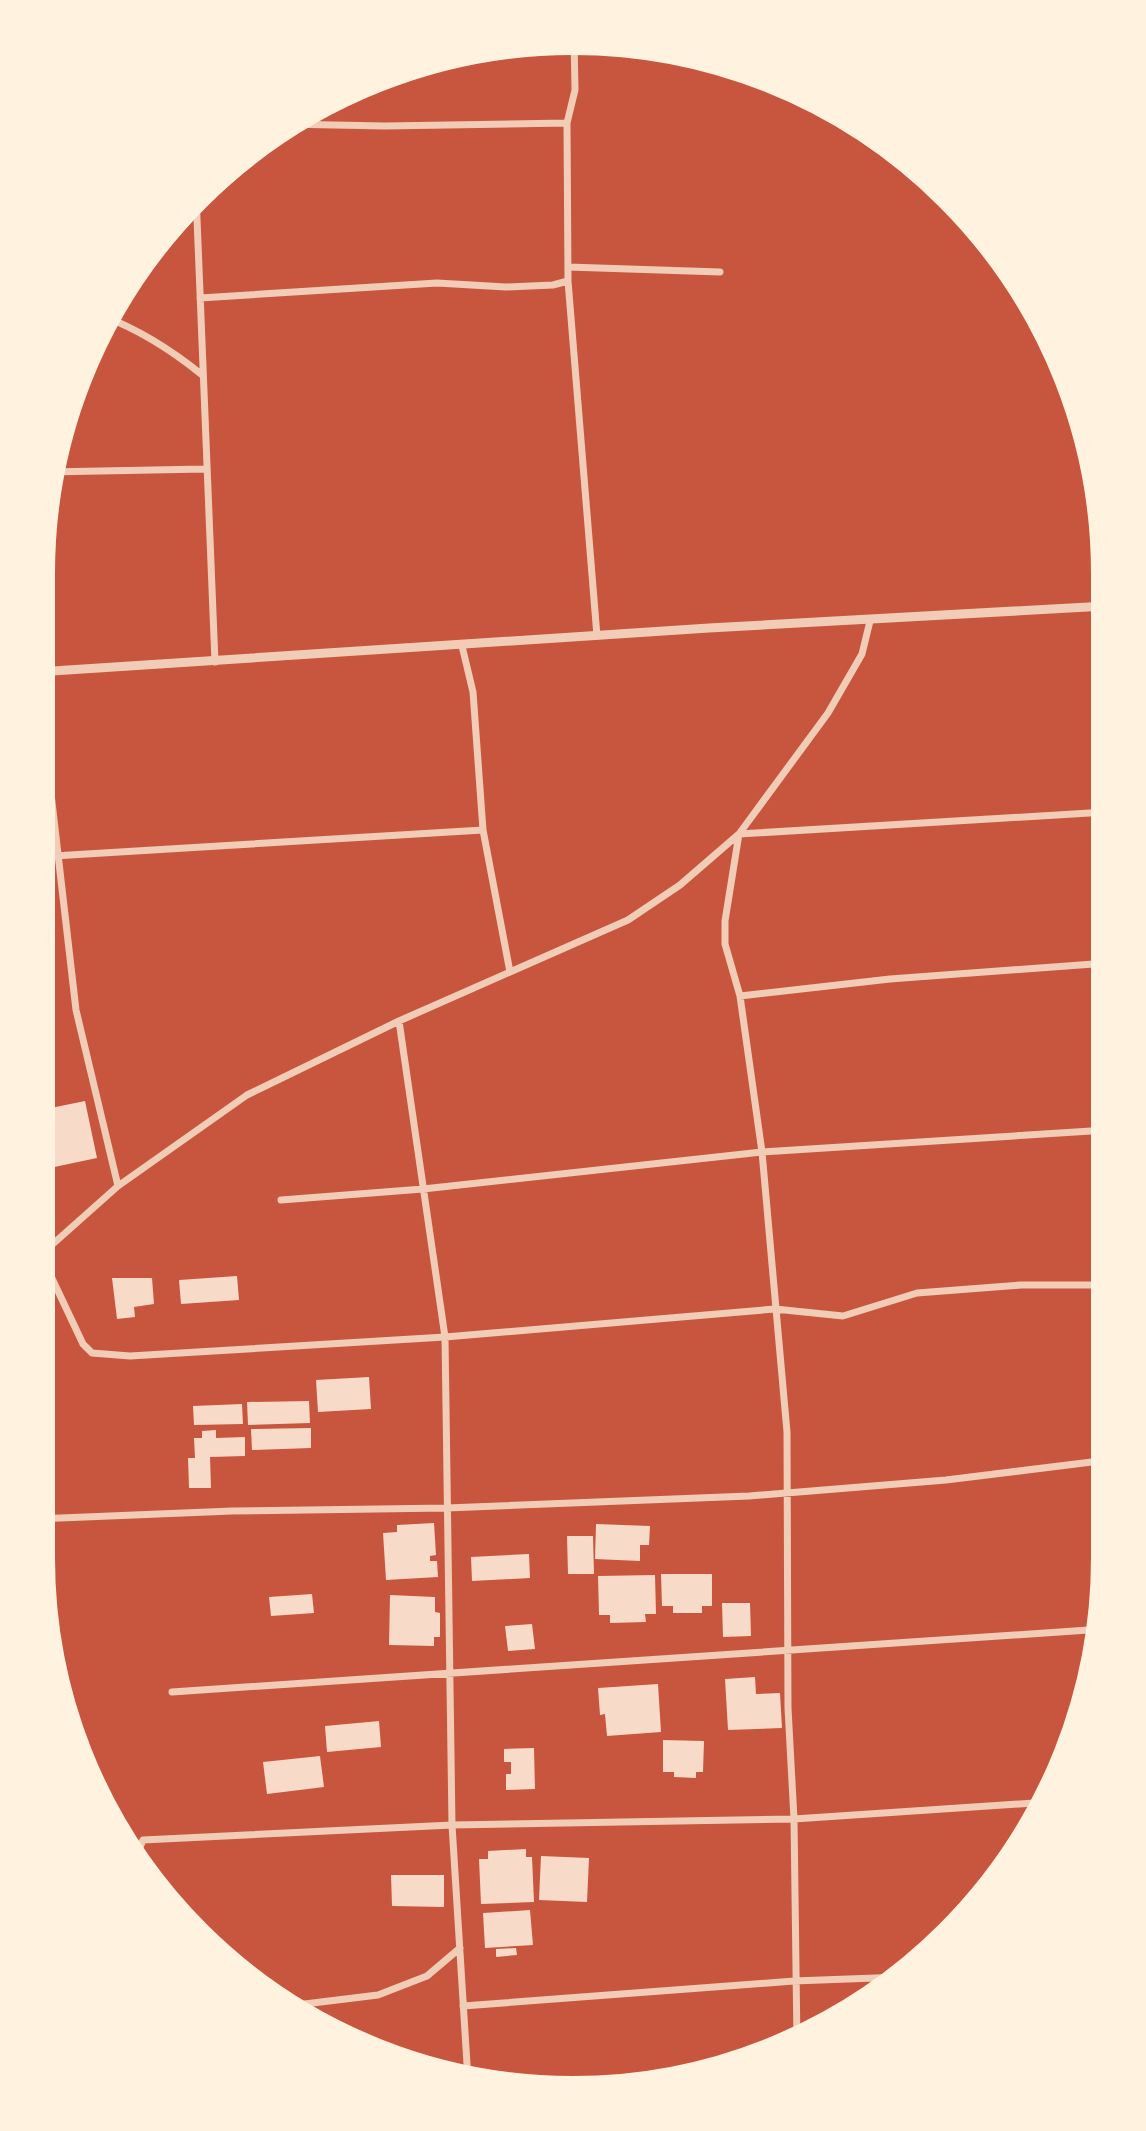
<svg xmlns="http://www.w3.org/2000/svg" width="1146" height="2131" viewBox="0 0 1146 2131" font-family="'Fira Sans Condensed',sans-serif">
<style>
.building{fill:#f7dbc8}
.lines{fill:none;stroke-linecap:round;stroke-linejoin:round}
.minor{stroke:#f1ccb7;stroke-width:7}
.tertiary{stroke:#f1ccb7;stroke-width:9}
.rim{fill:none;stroke:#fff3e0;stroke-width:10}
</style>
<rect width="100%" height="100%" fill="#c8553d"/>
<path class="building" d="M85,1101L97,1158L45,1169L36,1131V1111Z
M237,1276L239,1300L181,1304L179,1280Z
M112,1278H152L154,1304L134,1307L135,1317L117,1319Z
M369,1377L371,1409L318,1412L316,1380Z
M309,1401L310,1423L248,1425L247,1402Z
M242,1404L243,1424L194,1425L193,1406Z
M311,1428V1448L252,1450L251,1429Z
M216,1430V1438L245,1437V1456L210,1457L211,1488H189L188,1458H195L194,1438H202V1431Z
M434,1523L436,1555L430,1556V1561H437L438,1577L386,1580L383,1533L397,1532V1525Z
M596,1524L650,1526L649,1545H640V1561L595,1559Z
M567,1536H593L594,1574H568Z
M529,1554L530,1578L472,1581L471,1557Z
M661,1574H712V1606H702V1613H673V1606H662Z
M655,1575L656,1614H645L646,1622L610,1623V1615H599L598,1576Z
M312,1594L314,1613L271,1616L269,1597Z
M390,1595L435,1597V1612L440,1613V1637H434V1646L389,1645Z
M722,1603H750L751,1636L723,1637Z
M532,1624L535,1649L508,1651L505,1626Z
M755,1677L756,1694L780,1693L782,1728L728,1730L725,1679Z
M658,1684L661,1732L607,1736L605,1714L600,1715L598,1688Z
M379,1721L381,1747L327,1752L325,1726Z
M663,1740L704,1741L703,1772H696V1778L674,1777V1772H663Z
M534,1748L535,1789L506,1790V1774H511V1762H504V1749Z
M320,1756L324,1787L267,1794L263,1762Z
M526,1849V1857H532L534,1902L481,1904L479,1859H488V1851Z
M541,1856L589,1858L587,1902L539,1900Z
M391,1875H444V1907L392,1906Z
M530,1910L533,1945L485,1948L483,1913Z
M516,1948L517,1955L496,1957V1949Z"/>
<g class="lines">
<path class="minor" d="M283,124L385,126L567,123
M196,194L215,662
M568,267L720,272
M568,281L597,636
M200,298L437,283L506,287L553,285L568,281L567,123L575,90L574,38
M103,316C140,330 170,349 201,374
M48,472L205,469
M462,646L473,692L483,830L510,972
M37,672L76,1010L118,1186
M37,857L483,830
M740,996L890,979L1107,963
M399,1021L445,1337L452,1825L468,2080
M281,1200L423,1189L762,1152L1107,1130
M41,1255L83,1344L92,1353L130,1356L445,1337L775,1309L843,1316L917,1293L1021,1285H1108
M36,1259L118,1186L247,1095L399,1021L628,920L680,885L739,834L828,713L862,654L870,621
M36,1519L232,1511L447,1508L749,1496L946,1480L1108,1460
M172,1692L1103,1629
M134,1861L143,1840L452,1825L794,1819L1048,1802
M463,2006L794,1981L902,1977
M280,2007L378,1995L427,1976L460,1948
M797,2043L794,1819L788,1708L787,1432L762,1152L740,996L725,944V921L739,834L1106,812"/>
<path class="tertiary" d="M37,672L709,628L1106,606"/>
</g>
<path d="M0 0H1146V2131H0ZM573 50H573A523 523 0 0 1 1096 573V1558A523 523 0 0 1 573 2081H573A523 523 0 0 1 50 1558V573A523 523 0 0 1 573 50Z" fill="#fff3e0" fill-rule="evenodd"/>
<path class="rim" d="M573 50H573A523 523 0 0 1 1096 573V1558A523 523 0 0 1 573 2081H573A523 523 0 0 1 50 1558V573A523 523 0 0 1 573 50Z"/>
</svg>
